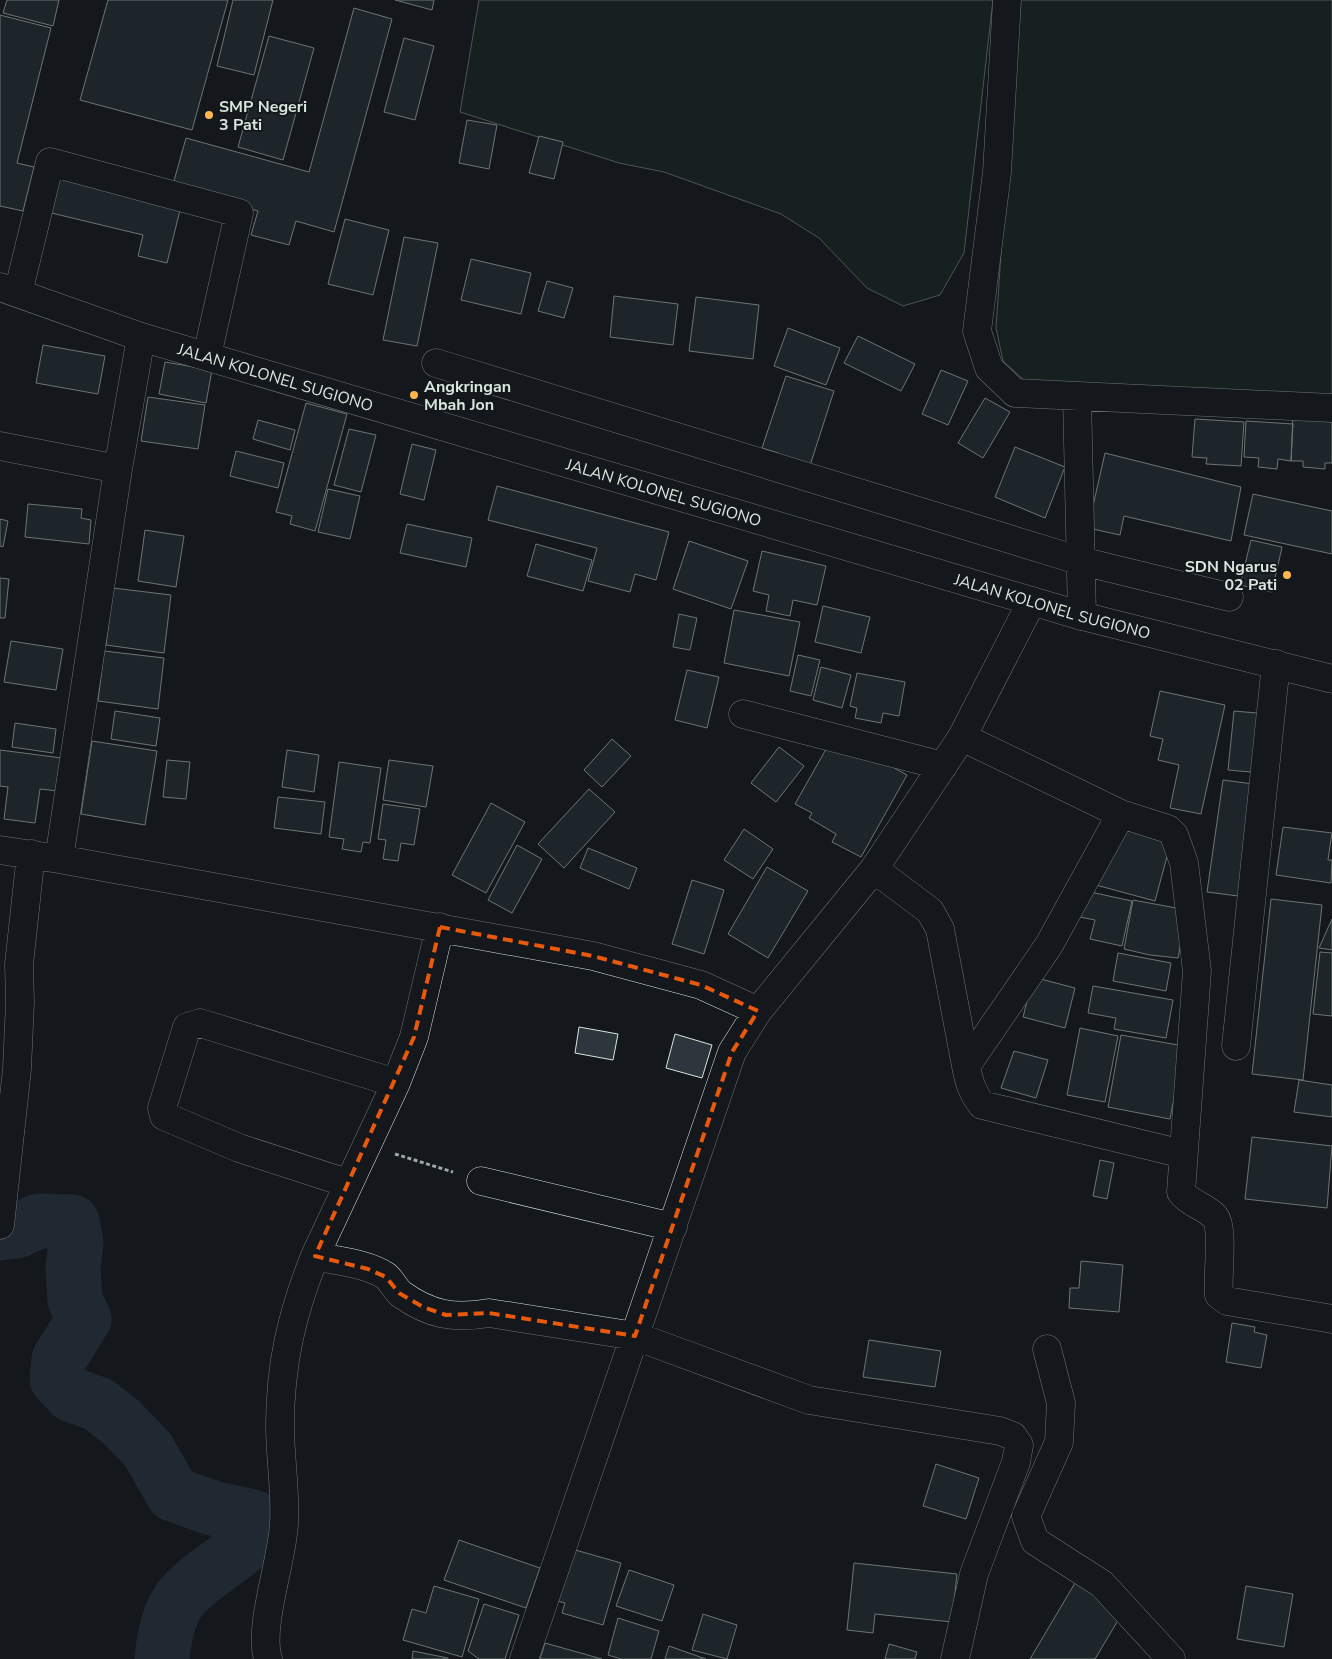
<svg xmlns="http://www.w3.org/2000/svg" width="1332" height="1659" viewBox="0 0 1332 1659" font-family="'Nunito Sans',sans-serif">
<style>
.green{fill:#1a2d24;stroke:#939e99}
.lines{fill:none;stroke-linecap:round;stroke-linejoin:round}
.river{stroke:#2f3f4d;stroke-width:55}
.building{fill:#2c363c;stroke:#d8e6dc}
.minor-casing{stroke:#d8e6dc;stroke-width:29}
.major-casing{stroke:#d8e6dc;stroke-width:29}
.path{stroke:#9da8a2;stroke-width:3;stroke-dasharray:4 2.5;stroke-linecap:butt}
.minor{stroke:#14181c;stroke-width:28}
.major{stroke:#14181c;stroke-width:28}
.marked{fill:none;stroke:#e8590c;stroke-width:4;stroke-dasharray:10 6;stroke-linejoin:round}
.poi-dot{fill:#ffb74d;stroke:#14181c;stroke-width:2}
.labels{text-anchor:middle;stroke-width:4;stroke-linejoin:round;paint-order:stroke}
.poi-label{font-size:16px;font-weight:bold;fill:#d8e6dc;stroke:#14181c;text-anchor:start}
.street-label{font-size:16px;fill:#d8e6dc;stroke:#14181c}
</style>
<rect width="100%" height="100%" fill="#14181c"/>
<path class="green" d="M479,0H993L964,253L940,295L903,306L867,288L819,238L781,214L664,172L619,163L460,112Z
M1018,0H1332V401L1025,381L1003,361L996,328Z"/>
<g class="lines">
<path class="river" d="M0,1233L17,1231L38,1221L72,1222L76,1243L73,1267L75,1300L84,1319L59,1359L57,1379L72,1395L98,1404L121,1422L148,1450L173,1494L212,1508L253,1517L261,1531C239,1555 209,1569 186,1592C169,1608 164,1637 162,1659"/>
</g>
<path class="building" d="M7,0H59L53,26L3,13Z
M108,0H228L192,130L80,100Z
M233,0H273L254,75L217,66Z
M395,0H434L432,10Z
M354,8L392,19L334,232L296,221L289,245L251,235L258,211L172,188L186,138L309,172Z
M0,15L51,28L17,163L34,167L23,211L0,206Z
M269,36L314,48L283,160L238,147Z
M404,38L434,46L415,120L384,112Z
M467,120L497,125L489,169L459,163Z
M539,136L563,142L554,179L529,173Z
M48,171L182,202L167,263L138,256L143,235L39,210Z
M345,219L389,230L373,295L328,284Z
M404,237L438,243L417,346L383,340Z
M471,259L531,273L521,314L461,300Z
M547,281L573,288L564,318L538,311Z
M614,296L678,304L673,345L610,337Z
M696,297L759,305L753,359L689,351Z
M788,328L840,348L826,385L774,366Z
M858,336L915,364L901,391L844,363Z
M43,345L105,356L98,394L36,383Z
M165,362L212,370L206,403L159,394Z
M941,370L968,381L948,425L922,414Z
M786,376L834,391L806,478L774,468L778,453L762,448Z
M148,397L205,405L198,449L141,441Z
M985,398L1010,412L983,458L958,443Z
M306,403L347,414L315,531L290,524L292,516L276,512Z
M1293,413L1332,415V463H1325V469L1303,467V461H1291Z
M1195,419L1244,422L1241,466L1206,464L1207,458L1192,457Z
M258,420L295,430L290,450L253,439Z
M1246,421L1293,424L1291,461L1278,459L1277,469L1258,467L1259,458L1244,457Z
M349,429L376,435L361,492L334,485Z
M412,444L436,450L424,500L400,494Z
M1015,447L1065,467L1045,518L995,497Z
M236,451L284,463L278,488L230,476Z
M1105,453L1241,487L1231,541L1124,516L1120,535L1088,528Z
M497,486L669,532L656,580L635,574L630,592L588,581L597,548L488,520Z
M328,489L360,496L350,539L318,532Z
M1253,494L1332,511V554L1244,535Z
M28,504L82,509L81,518L91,520L89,544L25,537Z
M0,519L8,521L3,547L0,546Z
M407,524L472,538L466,567L400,553Z
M145,530L184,536L176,587L138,581Z
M1251,540L1282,547L1272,592L1240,585Z
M689,541L748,561L731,609L673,589Z
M536,544L592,560L583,591L527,576Z
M762,551L826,566L817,605L793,600L790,616L766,611L769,595L753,591Z
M0,578L9,579L5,618H0Z
M113,588L171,595L164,653L106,645Z
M823,606L870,617L861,653L815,642Z
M734,610L800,622L789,676L724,663Z
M679,614L697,618L690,650L673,647Z
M11,641L63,649L56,690L4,682Z
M104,651L164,658L158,709L98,701Z
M798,655L820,660L811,696L790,691Z
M821,667L851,675L842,708L813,700Z
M687,670L719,677L707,728L675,720Z
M857,673L905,682L899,716L883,713L881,723L855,718L857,708L850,706Z
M1160,691L1225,705L1201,814L1170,808L1179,765L1158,760L1163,739L1150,736Z
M115,711L160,718L156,746L111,739Z
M1234,711L1268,714L1262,773L1228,770Z
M15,723L56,729L53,753L12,747Z
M834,735L907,775L861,857L832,842L836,834L809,818L812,813L795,804Z
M612,739L631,756L602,787L584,770Z
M92,741L157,751L145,825L81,814Z
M779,747L804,766L776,802L751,783Z
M0,750L62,758L58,791L40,789L35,823L4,819L8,787L0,786Z
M287,750L319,755L314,792L282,787Z
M167,760L190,762L186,799L163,797Z
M389,760L433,766L426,807L383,800Z
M339,762L381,768L370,843L363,842L361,852L342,849L344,839L329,837Z
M1223,780L1261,785L1246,897L1207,892Z
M589,789L615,812L564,868L538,844Z
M278,797L325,802L321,834L274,828Z
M491,803L525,822L486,893L452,875Z
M383,804L420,809L414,845L401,843L398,861L383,859L386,840L378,839Z
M1283,827L1332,833L1328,860H1332L1331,883L1276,875Z
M1118,828L1172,838L1155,901L1096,885Z
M744,829L773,849L753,879L724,860Z
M517,845L542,859L512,913L488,900Z
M588,848L637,868L629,889L580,868Z
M767,867L808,891L768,958L728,934Z
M692,880L724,890L704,954L672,944Z
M1081,890L1132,901L1122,946L1090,939L1095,920L1075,916Z
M1271,899L1322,905L1303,1080L1252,1074Z
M1133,900L1187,910L1178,958L1150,955L1124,949Z
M1332,919V950L1319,948Z
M1320,952L1332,953V1016L1313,1014Z
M1118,953L1171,963L1166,991L1113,981Z
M1033,977L1075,988L1065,1028L1023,1017Z
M1093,986L1173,1000L1166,1038L1114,1029L1116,1018L1088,1013Z
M579,1027L618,1034L613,1060L575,1053Z
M1080,1028L1118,1036L1105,1102L1067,1095Z
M675,1034L712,1045L702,1078L666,1068Z
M1121,1035L1184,1046L1170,1119L1108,1107Z
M1014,1051L1048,1060L1036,1098L1001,1088Z
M1299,1080L1332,1085V1117L1294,1112Z
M1252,1137L1332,1146L1327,1208L1245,1199Z
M1100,1160L1114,1163L1107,1199L1093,1196Z
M1081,1261L1123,1265L1119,1312L1069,1308L1070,1288H1079Z
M1232,1323L1255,1327L1254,1332L1267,1335L1261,1368L1226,1362Z
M869,1340L941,1351L935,1387L863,1377Z
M936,1464L979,1478L966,1519L923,1506Z
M459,1540L540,1568L526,1608L444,1580Z
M565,1547L621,1563L603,1625L562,1613L565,1603L550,1599Z
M854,1563L957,1574L952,1622L875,1614L873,1633L847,1630Z
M629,1570L674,1585L662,1621L616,1606Z
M1075,1583L1123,1612L1095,1659H1030Z
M434,1586L479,1599L462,1657L403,1640L412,1609L426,1613Z
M1246,1586L1293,1594L1284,1647L1237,1639Z
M484,1604L519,1615L505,1659H479L468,1651Z
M703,1614L737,1625L727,1659L692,1650Z
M618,1618L659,1631L651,1659H621L608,1655Z
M545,1643L602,1659H540Z
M889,1644L917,1652L915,1659H885Z
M669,1646L706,1659H665Z
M413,1651L448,1658V1659H412Z"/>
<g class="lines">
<defs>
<path id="minor" d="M1007,0L997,172L977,331L989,368L1015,393L1332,408
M18,293L50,162L239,213L207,356
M436,363L1081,561L1229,597
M1077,396L1082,616
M0,446L118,469
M743,714L943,766
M962,737L1121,814L1168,829L1174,835L1184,863L1197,971L1181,1192C1190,1204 1205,1206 1215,1217C1224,1228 1217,1277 1219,1295L1227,1301L1332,1319
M1121,814L1049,945L966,1066C969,1082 972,1092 982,1105L1183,1154
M0,850L59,859L593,956L701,985L758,1011
M59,859L118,469L141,337
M874,869L930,911L940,929L966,1066
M1236,1046L1276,664
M481,1181L673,1227
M347,1183L239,1148L164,1116L162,1108L187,1027L200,1023L396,1083
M0,1225L17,1069L20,1002L19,964L31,854
M315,1256L396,1083L414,1037L440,927
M1047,1349L1061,1403L1059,1442L1026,1516L1035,1541L1102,1584L1171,1659
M268,1659C258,1627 282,1562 284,1524C286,1492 280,1458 280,1426C280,1364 292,1313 315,1256C336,1261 367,1263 386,1276C392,1281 395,1289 401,1294C430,1315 454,1319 489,1313L635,1336L809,1400L1000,1431L1013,1436L1019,1445L1016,1462L974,1574L955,1659
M524,1659L732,1052L758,1011L874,869L962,737L1032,601"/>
<g id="major">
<path id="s1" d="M0,287L141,337L1082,616L1332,679"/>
</g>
</defs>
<use href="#minor" class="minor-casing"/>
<use href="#major" class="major-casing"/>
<path class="path" d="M395,1154L453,1172"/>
<use href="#minor" class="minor"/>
<use href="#major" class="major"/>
</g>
<path d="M0 0H1332V1659H0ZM440,927L593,956L701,985L758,1011L732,1052L635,1336L489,1313L446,1315L423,1307L399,1293L386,1277L368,1269L315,1256L414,1037Z" fill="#14181c" fill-opacity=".55" fill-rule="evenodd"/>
<path class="marked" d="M440,927L593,956L701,985L758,1011L732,1052L635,1336L489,1313L446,1315L423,1307L399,1293L386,1277L368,1269L315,1256L414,1037Z"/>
<g class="poi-dot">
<circle cx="209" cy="115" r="5"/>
<circle cx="414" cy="395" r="5"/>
<circle cx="1287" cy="575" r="5"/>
</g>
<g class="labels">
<g class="poi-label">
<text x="219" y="112">SMP Negeri<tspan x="219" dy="18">3 Pati</tspan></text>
<text x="424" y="392">Angkringan<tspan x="424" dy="18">Mbah Jon</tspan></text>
<text x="1277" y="572" text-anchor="end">SDN Ngarus<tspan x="1277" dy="18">02 Pati</tspan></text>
</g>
<g class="street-label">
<text dy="6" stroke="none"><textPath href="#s1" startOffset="290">JALAN KOLONEL SUGIONO</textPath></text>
<text dy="6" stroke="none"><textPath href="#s1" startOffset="695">JALAN KOLONEL SUGIONO</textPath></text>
<text dy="6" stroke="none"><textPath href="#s1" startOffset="1100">JALAN KOLONEL SUGIONO</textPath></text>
</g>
</g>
</svg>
